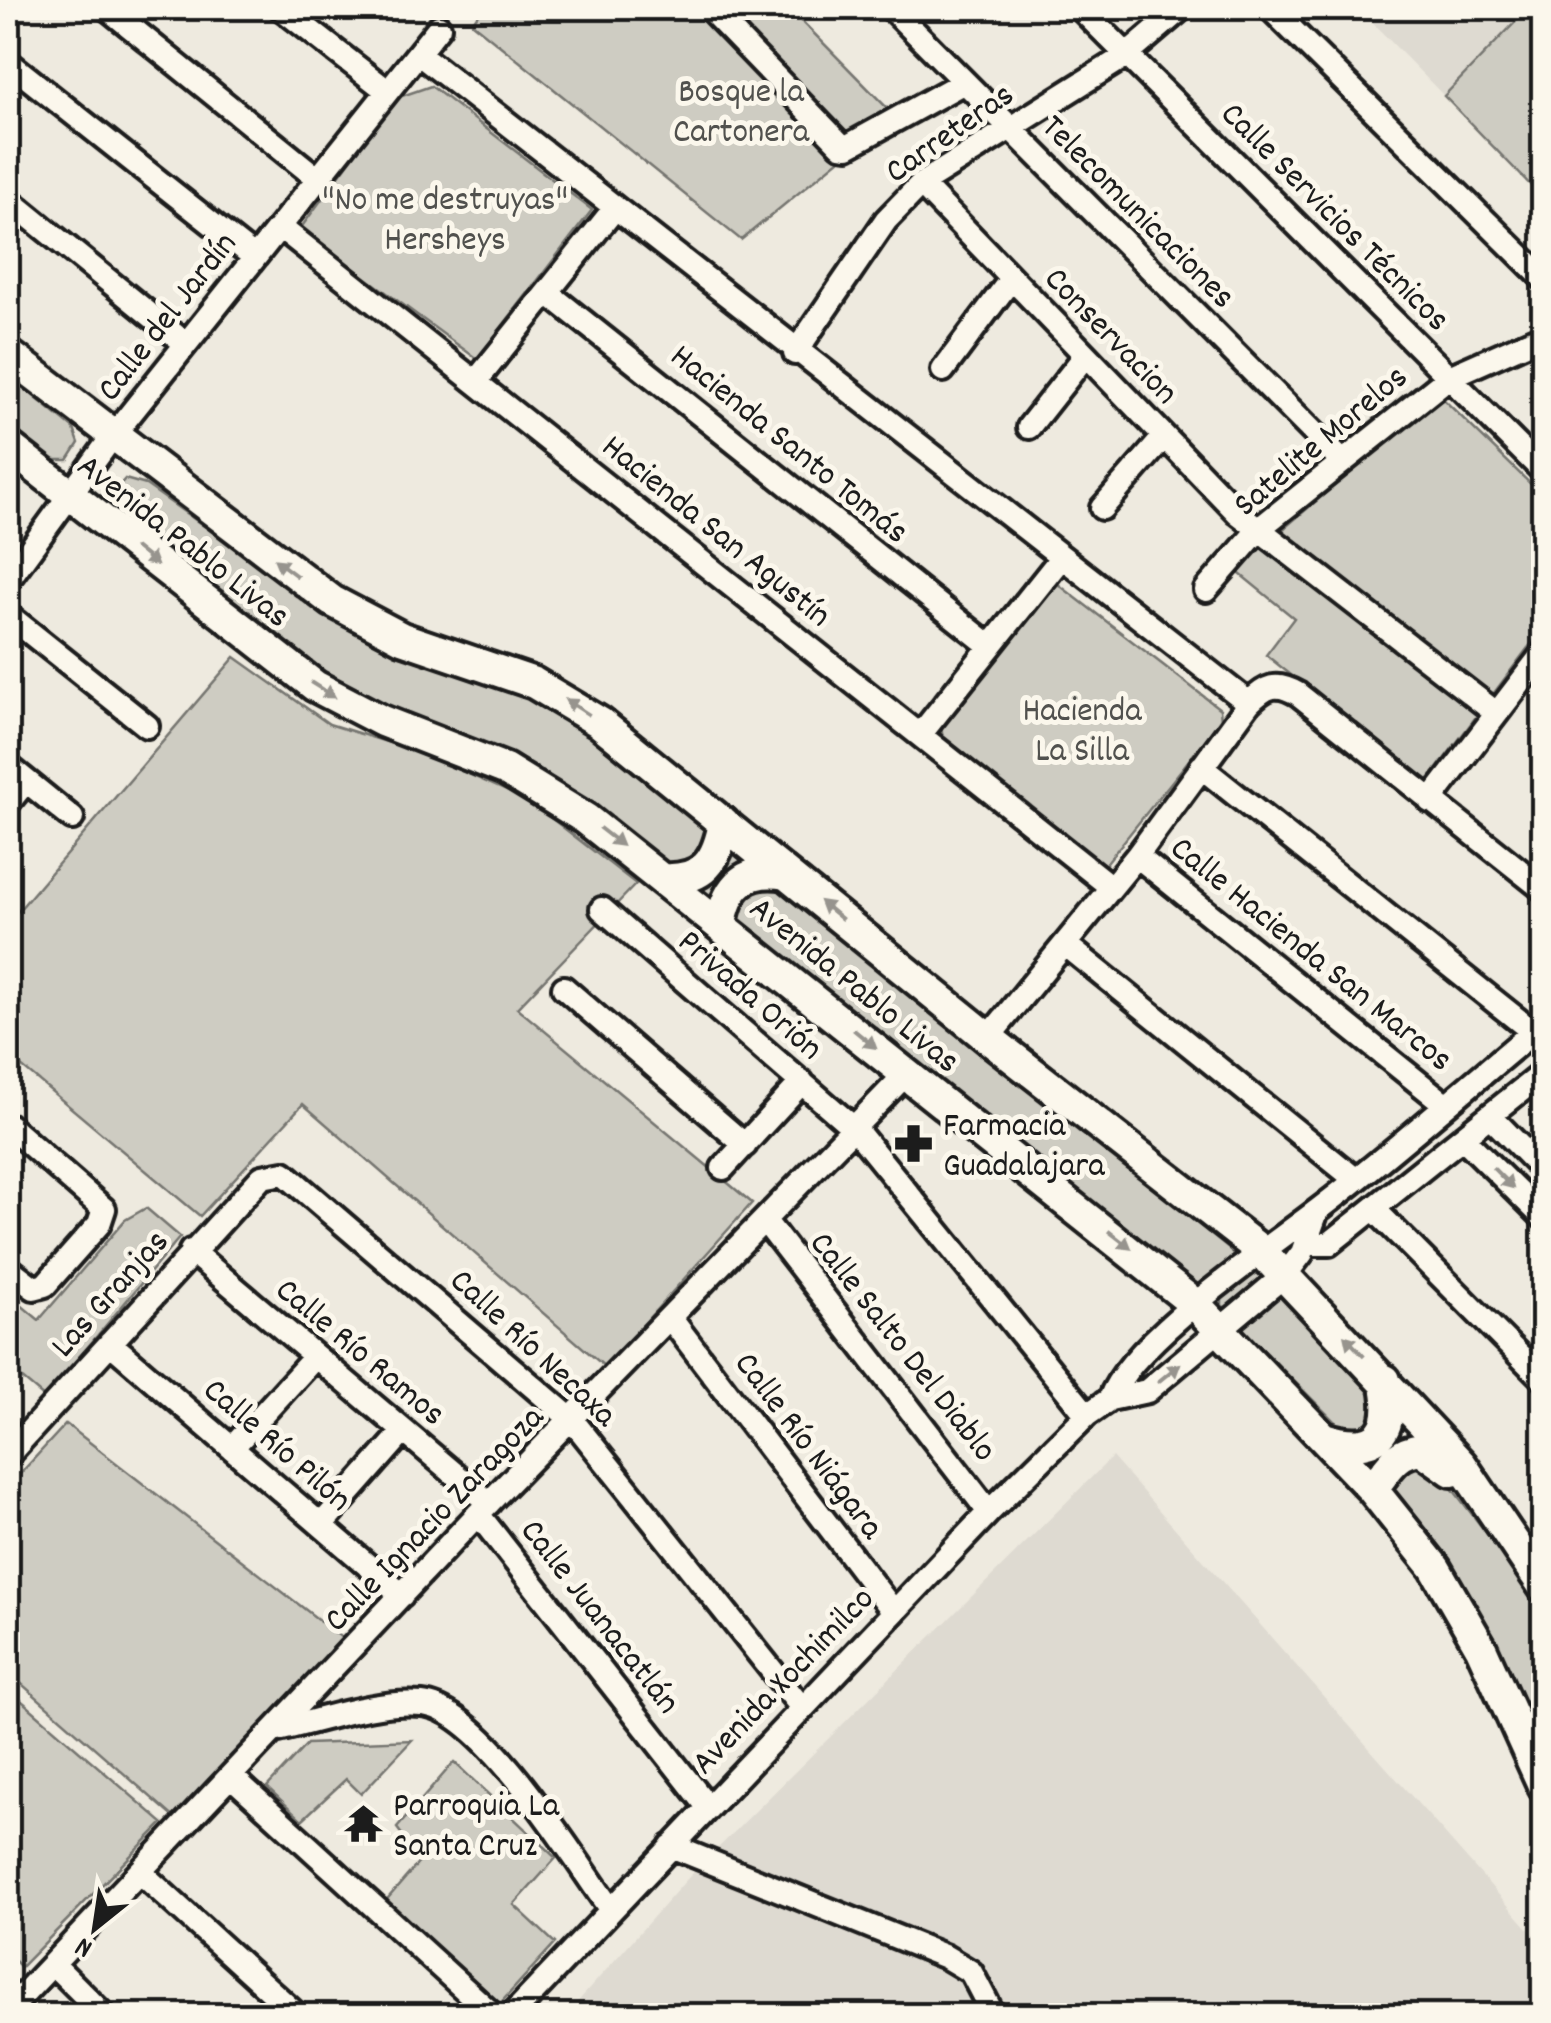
<svg xmlns="http://www.w3.org/2000/svg" width="1551" height="2023" viewBox="0 0 1551 2023" font-family="Dekko,sans-serif">
<style>
.built{fill:#dedad1}
.green{fill:#ceccc2;stroke:#75746f;stroke-width:2.5}
.lines{fill:none;stroke-linecap:round;stroke-linejoin:round}
.minor-casing{stroke:#1c1c1c;stroke-width:30}
.major-casing{stroke:#1c1c1c;stroke-width:38}
.minor{stroke:#fbf7ec;stroke-width:22}
.major{stroke:#fbf7ec;stroke-width:30}
.oneway{fill:#97948e}
.labels{text-anchor:middle;stroke-width:10;stroke-linejoin:round;paint-order:stroke}
.park-label{font-size:35px;fill:#51514e;stroke:#fbf7ec}
.street-label{font-size:35px;fill:#1c1c1c;stroke:#fbf7ec}
.poi-label{font-size:35px;fill:#1c1c1c;stroke:#fbf7ec;text-anchor:start}
</style>
<rect width="100%" height="100%" fill="#eeeadf"/>
<filter id="ink" filterUnits="userSpaceOnUse"><feTurbulence type="fractalNoise" baseFrequency=".01" numOctaves="2"/><feDisplacementMap in="SourceGraphic" scale="20" xChannelSelector="R" yChannelSelector="G"/><feConvolveMatrix kernelMatrix="1 2 1 2 8 2 1 2 1" color-interpolation-filters="sRGB"/></filter>
<g filter="url(#ink)">
<path class="built" d="M1358,8H1529L1444,96Z
M1112,1457L1543,1945V2015L565,2016L689,1877Z"/>
<path class="green" d="M482,8H789L894,115L741,240L472,23Z
M1529,8H1543V198L1444,96Z
M431,86L592,210L477,359L300,229L396,98Z
M8,375L74,429L79,443L68,460H51L8,429Z
M1440,396L1543,496V628L1426,783L1266,655L1294,618L1235,570Z
M125,479L146,485L354,632L394,651L481,676L535,700L594,736L707,825V854L675,870L509,754L396,710L311,666L114,513L110,496Z
M1058,584L1220,709L1221,720L1104,866L1092,864L943,741L941,725Z
M235,657L329,724L419,752L529,801L636,884L517,1008L752,1203L605,1367L303,1104L200,1216L8,1055V923Z
M731,845L749,860L726,874L714,905L693,888C716,885 729,867 731,845Z
M776,883L1235,1254L1234,1264L1200,1290L745,928L737,919L740,892Z
M146,1208L180,1237L45,1398L8,1367V1294L39,1320L125,1220Z
M1253,1269L1264,1275L1262,1280L1229,1309L1222,1306V1297Z
M1280,1289L1378,1400L1379,1414L1364,1429H1344L1334,1421L1238,1325Z
M66,1424L342,1638L177,1820L8,1672V1487Z
M1413,1461L1435,1466L1530,1590L1543,1615V1755L1393,1493L1392,1480Z
M8,1689L163,1823L21,1967L8,1954Z
M412,1740L361,1794L346,1779L302,1820L267,1787L307,1744Z
M454,1762L556,1858L514,1905L555,1943L496,2008L383,1904L421,1860L397,1828Z"/>
<g class="lines">
<defs>
<path id="minor" d="M107,8L317,178
M281,8L386,90
M709,8L841,145L848,146L964,82
M891,8L1341,460
M1080,8L1544,472
M1270,8L1544,279
M419,54L1249,703
M8,62L254,257
M921,184L1238,513L1496,713
M8,199L186,344
M280,227L1111,887
M549,294L989,645
M795,353L886,220L921,184L1127,55L1182,8
M943,370L1011,279
M477,380L615,208
M1029,427L1085,356
M1102,508L1164,437
M8,580L112,437L439,27
M1206,590L1260,528L1449,377L1544,335
M8,615L147,726
M920,735L1061,558
M8,766L72,818
M1201,767L1533,1032
M1430,801L1544,652
M8,803L26,781
M1137,856L1445,1104
M602,909L856,1130L1087,1415
M1066,945L1355,1179
M564,988L745,1145
M988,1038L1137,856L1249,703C1266,686 1276,681 1298,694L1544,890
M1490,1116L1544,1171
M8,1125L104,1209L99,1224L45,1285L34,1288L8,1268
M1463,1138L1544,1218
M723,1168L802,1082
M1375,1210L1544,1380
M765,1221L989,1512
M1298,1231L1313,1244H1329L1544,1072
M191,1251L489,1503
M671,1319L894,1612
M110,1343L402,1595
M1110,1399C1131,1341 1266,1250 1318,1210C1396,1151 1468,1085 1544,1023
M232,1448L315,1357
M8,1455L262,1177L284,1173L573,1421L802,1708
M478,1514L708,1807
M321,1525L404,1431
M278,1730C323,1720 376,1700 422,1704C484,1709 574,1859 611,1910
M231,1776L494,2016
M671,1846L946,1957L971,1972L994,2016
M140,1872L298,2016
M53,1964L105,2016
M8,2011L478,1514L907,1073
M511,2016L989,1512L1087,1415L1110,1399L1147,1391L1286,1274L1302,1253L1317,1211"/>
<path id="major" d="M8,354L332,601L402,638L534,683L599,722L988,1038L1260,1250L1461,1464L1544,1587
M8,446L315,686L382,721L505,769L586,819L1197,1306L1372,1489L1435,1568L1481,1648L1544,1787
M663,879C704,881 717,861 724,823
M721,924C727,885 746,867 786,874
M1324,1438C1379,1455 1396,1432 1385,1380
M1372,1489C1389,1469 1393,1453 1421,1449L1452,1471"/>
</defs>
<use href="#minor" class="minor-casing"/>
<use href="#major" class="major-casing"/>
<use href="#minor" class="minor"/>
<use href="#major" class="major"/>
</g>
<defs><path id="oneway-solid" d="M-6-.8H1V-3.2L6.5 0L1 3.2V.8H-6Z" transform="scale(2.5)"/></defs>
<g class="oneway">
<use href="#oneway-solid" transform="translate(146 556) rotate(39)"/>
<use href="#oneway-solid" transform="translate(286 568) rotate(-143)"/>
<use href="#oneway-solid" transform="translate(323 690) rotate(32)"/>
<use href="#oneway-solid" transform="translate(577 707) rotate(-147)"/>
<use href="#oneway-solid" transform="translate(611 837) rotate(38)"/>
<use href="#oneway-solid" transform="translate(831 910) rotate(-141)"/>
<use href="#oneway-solid" transform="translate(865 1039) rotate(39)"/>
<use href="#oneway-solid" transform="translate(1503 1178) rotate(45)"/>
<use href="#oneway-solid" transform="translate(1120 1240) rotate(38)"/>
<use href="#oneway-solid" transform="translate(1354 1346) rotate(-133)"/>
<use href="#oneway-solid" transform="translate(1169 1373) rotate(-39)"/>
</g>
</g>
<defs>
<symbol id="pharmacy-bare" viewBox="-9 -9 18 18"><path d="M-2-6h4v4h4v4h-4v4h-4v-4h-4v-4h4Z" fill="#1c1c1c" stroke="#fbf7ec" stroke-width="2.5" paint-order="stroke"/></symbol>
<symbol id="temple-bare" viewBox="-9 -9 18 18"><path d="M0-6L5-2H3V0L6.5 2.5H4V6H1.5V3h-3V6H-4V2.5H-6.5L-3 0V-2H-5Z" fill="#1c1c1c" stroke="#fbf7ec" stroke-width="2.5" paint-order="stroke"/></symbol>
</defs>
<g fill-rule="evenodd">
<use href="#pharmacy-bare" x="886" y="1116" width="55" height="55"/>
<use href="#temple-bare" x="336" y="1796" width="55" height="55"/>
</g>
<g class="labels">
<g class="park-label">
<text x="741" y="101">Bosque la<tspan x="741" dy="40">Cartonera</tspan></text>
<text x="445" y="209">"No me destruyas"<tspan x="445" dy="40">Hersheys</tspan></text>
<text x="1082" y="720">Hacienda<tspan x="1082" dy="40">La Silla</tspan></text>
</g>
<g class="street-label">
<text transform="translate(948 131) rotate(-35)" y="12">Carreteras</text>
<text transform="translate(1140 210) rotate(45)" y="12">Telecomunicaciones</text>
<text transform="translate(1337 215) rotate(45)" y="12">Calle Servicios Técnicos</text>
<text transform="translate(165 315) rotate(-52)" y="12">Calle del Jardín</text>
<text transform="translate(1113 334) rotate(46)" y="12">Conservacion</text>
<text transform="translate(1319 439) rotate(-40)" y="12">Satelite Morelos</text>
<text transform="translate(791 442) rotate(39)" y="12">Hacienda Santo Tomás</text>
<text transform="translate(718 529) rotate(39)" y="12">Hacienda San Agustín</text>
<text transform="translate(185 539) rotate(38)" y="12">Avenida Pablo Livas</text>
<text transform="translate(1313 952) rotate(39)" y="12">Calle Hacienda San Marcos</text>
<text transform="translate(856 983) rotate(39)" y="12">Avenida Pablo Livas</text>
<text transform="translate(752 993) rotate(41)" y="12">Privada Orión</text>
<text transform="translate(108 1292) rotate(-48)" y="12">Las Granjas</text>
<text transform="translate(905 1345) rotate(52)" y="12">Calle Salto Del Diablo</text>
<text transform="translate(535 1346) rotate(43)" y="12">Calle Río Necaxa</text>
<text transform="translate(362 1350) rotate(40)" y="12">Calle Río Ramos</text>
<text transform="translate(279 1443) rotate(41)" y="12">Calle Río Pilón</text>
<text transform="translate(811 1444) rotate(53)" y="12">Calle Río Niágara</text>
<text transform="translate(432 1517) rotate(-46)" y="12">Calle Ignacio Zaragoza</text>
<text transform="translate(602 1615) rotate(52)" y="12">Calle Juanacatlán</text>
<text transform="translate(781 1679) rotate(-46)" y="12">Avenida Xochimilco</text>
</g>
<g class="poi-label">
<text x="943" y="1135">Farmacia<tspan x="943" dy="40">Guadalajara</tspan></text>
<text x="393" y="1815">Parroquia La<tspan x="393" dy="40">Santa Cruz</tspan></text>
</g>
</g>
<rect width="1551" height="2023" fill="none" stroke="#fbf7ec" stroke-width="40"/>
<rect x="20" y="20" width="1511" height="1983" fill="none" stroke="#1c1c1c" stroke-width="4" filter="url(#ink)"/>
<g transform="translate(95 1928) rotate(210)" stroke="#fbf7ec" stroke-width="8" paint-order="stroke">
<path d="M0-8L18 38L0 25L-18 38Z" fill="#1c1c1c"/>
<text y="-15" font-size="28" font-weight="bold" text-anchor="middle" fill="#1c1c1c">N</text>
</g>
</svg>
